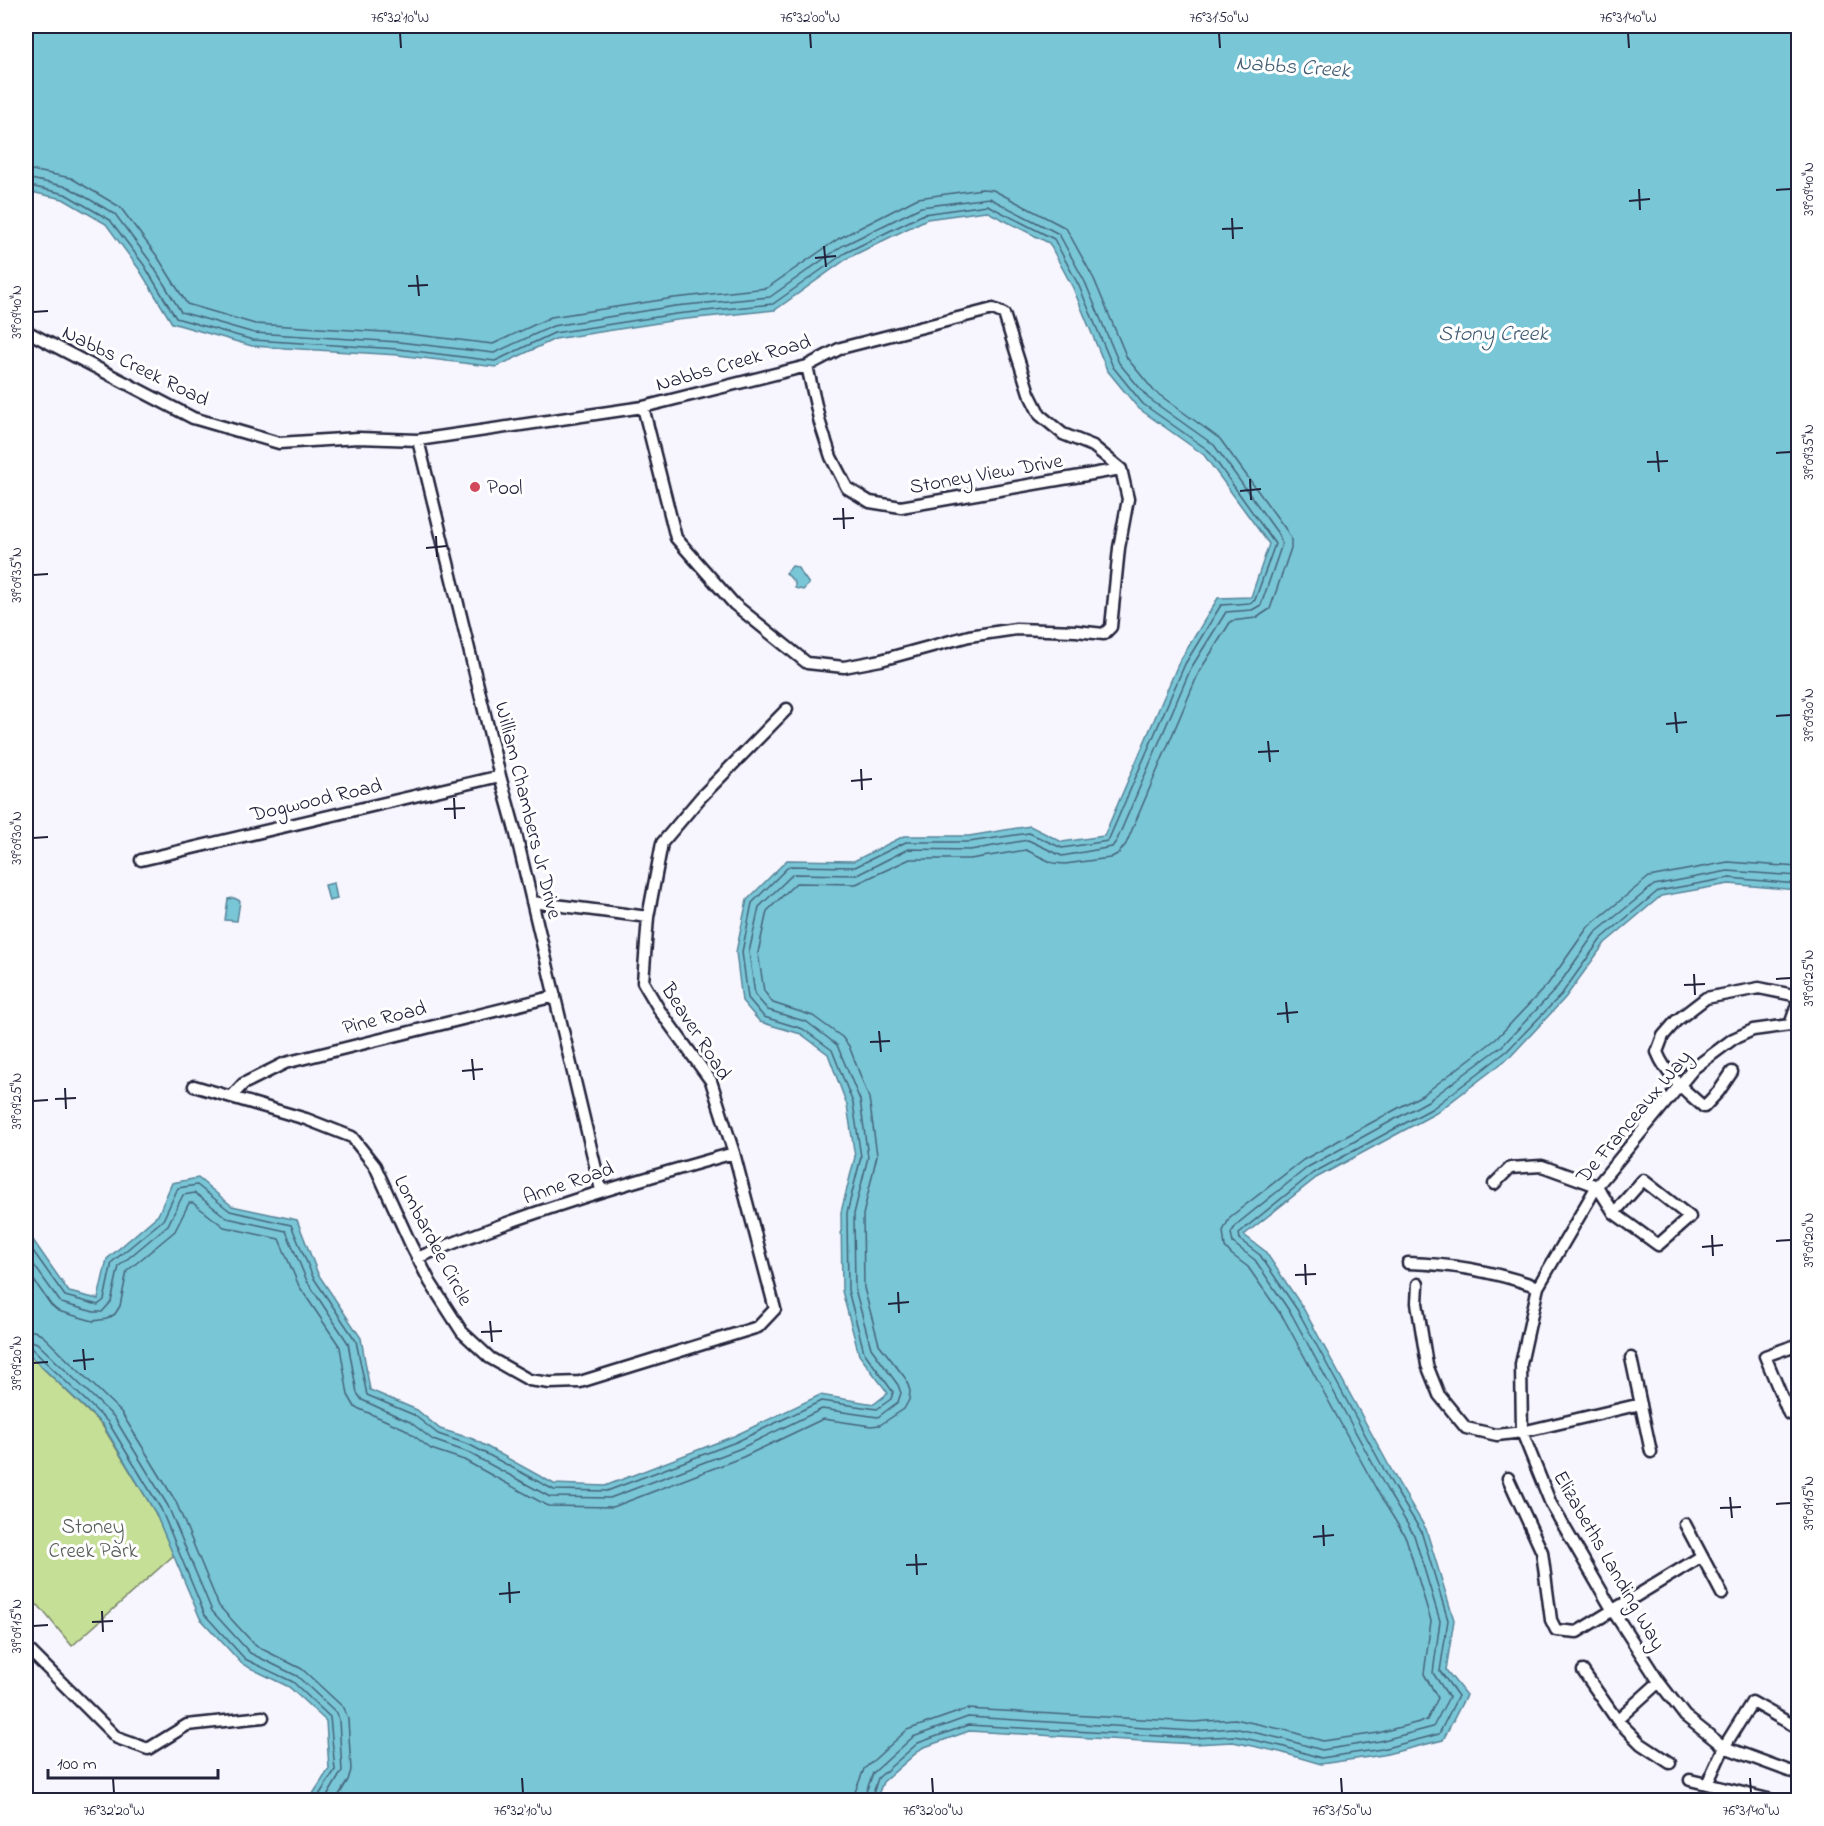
<svg xmlns="http://www.w3.org/2000/svg" width="1824" height="1826" viewBox="0 0 1824 1826" font-family="'Indie Flower',sans-serif">
<style>
.green{fill:#c5df96;stroke:#748068;stroke-width:1.5}
.water{fill:#79c6d7;stroke:#568499;stroke-width:1.5}
.lines{fill:none;stroke-linecap:round;stroke-linejoin:round}
.shore{stroke:#456479;stroke-width:1.5}
.street-casing{stroke:#22223b;stroke-width:15}
.street{stroke:#fff;stroke-width:10}
.ticks{fill:none;stroke:#22223b;stroke-width:2}
.poi-dot{fill:#d1495b;stroke:#fff;stroke-width:2}
.labels{text-anchor:middle;stroke-width:6;stroke-linejoin:round;paint-order:stroke}
.street-label{font-size:21px;fill:#22223b;stroke:#fff}
.poi-label{font-size:21px;fill:#22223b;stroke:#fff;text-anchor:start}
.park-label{font-size:21px;fill:#535b56;stroke:#fff}
.water-label{font-size:22px;font-style:italic;fill:#405b72;stroke:#fff}
.neatline{fill:none;stroke:#22223b;stroke-width:2}
.ticks-label{font-size:15px;text-anchor:middle;fill:#22223b}
</style>
<rect width="100%" height="100%" fill="#f7f6fe"/>
<filter id="ink" filterUnits="userSpaceOnUse"><feTurbulence type="fractalNoise" baseFrequency=".0167" numOctaves="2"/><feDisplacementMap in="SourceGraphic" scale="12" xChannelSelector="R" yChannelSelector="G"/><feConvolveMatrix kernelMatrix="1 2 1 2 8 2 1 2 1" color-interpolation-filters="sRGB"/></filter>
<g filter="url(#ink)">
<path class="green" d="M26,1352L102,1425L155,1512L174,1555L72,1646L39,1606L26,1598Z"/>
<path class="water" d="M26,26H1798V890L1729,884L1661,896L1605,943L1565,998L1511,1056L1436,1113L1316,1178L1244,1235L1265,1251L1303,1308L1399,1484L1426,1529L1454,1620L1446,1670L1466,1695L1443,1740L1383,1755L1321,1764L1280,1752L1233,1742L1194,1744L969,1731L922,1748L883,1782L876,1800H309L329,1769L326,1721L289,1687L242,1664L200,1618L155,1512L103,1425L26,1352V1230L69,1292L98,1299L107,1259L158,1215L172,1183L198,1178L232,1206L297,1220L318,1274L361,1338L370,1390L417,1410L440,1429L473,1439L554,1484L605,1486L734,1436L820,1395L874,1404L888,1393L859,1355L842,1291L841,1212L855,1157L847,1105L828,1054L801,1034L760,1022L742,1001L736,952L747,900L787,860L854,861L904,836H969L1030,826L1062,842L1104,836L1179,662L1218,598L1251,597L1269,544L1204,455L1138,408L1107,370L1073,288L1049,243L986,211L927,219L848,258L775,310L677,320L555,339L496,367L398,355L252,346L172,323L139,269L106,224L63,199L26,191Z
M792,566L797,567L809,584L803,590L795,588V583L786,573Z
M334,883L337,899L329,901L325,885Z
M234,898L240,901L237,921L225,920L228,899Z"/>
<g class="lines">
<path class="shore" d="M26,169L71,178L120,207L157,256L187,304L255,324L400,333L493,344L551,317L674,298L767,288L838,239L918,198L982,189L993,190L1066,228L1094,279L1127,358L1154,391L1220,439L1287,531L1291,539V548L1270,609L1256,618L1231,621L1199,672L1126,844L1119,853L1110,858L1065,864L1053,863L1026,850L970,859H910L856,884L796,883L767,911L758,953L764,991L773,1003L813,1016L842,1037L849,1046L869,1098L877,1155L863,1215L864,1288L879,1344L906,1379L910,1391L909,1400L904,1409L880,1425L871,1426L823,1419L743,1457L613,1507L548,1506L464,1460L431,1449L405,1429L355,1407L348,1395L340,1347L299,1286L279,1239L224,1227L193,1203H189L175,1231L127,1271L120,1306L115,1314L107,1319L93,1321L58,1311L51,1305L26,1269
M26,178L68,187L115,214L150,261L181,312L254,333L399,342L494,353L553,326L675,306L770,297L842,246L921,207L989,198L1059,234L1085,282L1119,363L1148,398L1214,445L1279,535L1282,544L1261,605L1252,610L1226,612L1191,668L1117,840L1112,847L1062,856L1028,840L970,850L908,849L857,875L793,874L759,907L749,952L755,995L768,1010L807,1022L837,1045L860,1100L868,1157L854,1214L855,1289L871,1348L898,1385L901,1393L898,1402L878,1417L822,1409L739,1449L610,1498L550,1497L467,1452L433,1440L410,1422L362,1400L357,1393L348,1343L307,1281L286,1231L227,1218L195,1193L183,1195L168,1225L119,1266L111,1302L102,1312H94L61,1303L26,1254
M26,185L65,194L110,220L144,265L176,318L253,340L398,349L495,361L554,333L676,314L773,304L845,253L924,214L987,205L1054,239L1079,286L1113,367L1143,404L1208,450L1275,544L1255,600L1250,603L1221,605L1185,664L1108,841L1062,848L1029,833L969,842H906L855,867L789,866L752,903L742,952L748,998L764,1017L803,1029L832,1050L853,1103L861,1157L847,1213L848,1290L864,1352L893,1392L891,1399L877,1409L821,1401L736,1442L607,1491L554,1490L470,1445L438,1434L414,1415L367,1395L356,1341L313,1277L291,1225L230,1211L197,1185L178,1188L163,1220L112,1262L104,1300L98,1305L65,1296L26,1241
M26,1330L34,1331L43,1336L121,1412L176,1502L219,1606L256,1646L302,1669L344,1708L348,1719L351,1770L348,1780L336,1800
M26,1339L37,1343L114,1417L168,1506L212,1611L250,1653L297,1676L337,1713L339,1720L342,1771L325,1800
M26,1347L32,1349L108,1422L161,1509L205,1615L245,1659L293,1682L330,1717L335,1770L316,1800
M854,1800L855,1792L864,1769L907,1730L967,1709L1194,1722L1235,1719L1285,1730L1323,1741L1378,1733L1427,1720L1438,1698L1424,1674L1431,1621L1406,1538L1379,1494L1284,1319L1248,1267L1231,1254L1225,1247L1223,1231L1230,1217L1303,1160L1424,1094L1496,1039L1548,984L1588,927L1649,877L1728,862L1798,867
M863,1800L873,1773L913,1737L968,1717L1194,1731L1234,1728L1283,1739L1322,1750L1380,1741L1433,1727L1449,1697L1433,1673L1440,1621L1414,1535L1387,1490L1292,1315L1255,1260L1233,1243L1231,1233L1237,1224L1308,1167L1428,1101L1502,1046L1555,990L1595,933L1654,885L1728,871L1798,876
M871,1800L878,1778L918,1743L968,1725L1194,1738L1234,1736L1281,1746L1321,1758L1382,1749L1439,1734L1458,1696L1440,1671L1448,1620L1421,1531L1393,1486L1298,1311L1260,1255L1240,1240L1239,1233L1313,1173L1433,1108L1507,1051L1561,995L1601,939L1658,891L1729,878L1798,884"/>
<defs>
<path id="street" d="M26,331L193,418L279,443L358,438L418,440L643,407L807,366L841,348L993,309L1004,314L1029,393L1040,415L1063,434L1093,446L1121,469L1128,499L1119,548L1111,627L1104,634L1076,631L1016,629L969,636L881,660L844,667L807,663L734,604L676,538L643,407
M807,366L820,423L831,457L847,488L870,502L901,507L1121,469
M418,440L500,776L515,830L601,1190
M141,860L500,776
M532,902L648,917
M1790,1025L1798,1002
M1798,1030L1790,1025L1753,1030L1733,1039L1694,1068L1597,1186L1538,1287L1521,1364L1522,1432L1551,1504L1613,1611L1659,1682L1685,1716L1724,1747L1789,1771L1798,1773
M1732,1072L1719,1091L1704,1107C1685,1091 1666,1075 1657,1052L1663,1036L1676,1021L1706,998L1759,988L1798,996
M194,1086L306,1119L352,1137L375,1166L411,1245L430,1282L462,1332L490,1358L529,1380L550,1383L580,1382L758,1327L775,1309L734,1153L711,1081L660,1011L643,982L648,917L662,843L701,797L787,709
M231,1097L243,1084L285,1063L555,996
M1494,1184L1510,1168L1542,1166L1597,1186L1614,1213L1658,1245L1690,1217L1643,1180L1614,1213
M417,1258C520,1214 627,1183 734,1153
M1408,1263C1453,1264 1496,1272 1538,1287
M1418,1284L1417,1303L1427,1365L1439,1395L1466,1428L1497,1435L1522,1432L1641,1404
M1798,1350L1796,1345L1765,1356L1789,1414L1798,1410
M1631,1358L1651,1452
M1508,1478L1542,1552L1551,1620L1556,1630L1577,1632L1702,1556
M1685,1524L1722,1594
M26,1647L117,1738L148,1749L187,1725L263,1717
M1583,1671L1617,1720L1641,1744L1670,1763
M1617,1720L1659,1682
M1690,1780L1772,1800
M1707,1784L1724,1747L1752,1702L1798,1728"/>
</defs>
<use href="#street" class="street-casing"/>
<use href="#street" class="street"/>
</g>
</g>
<path class="ticks" d="M400,33L401,48M810,33L811,48M1219,33L1220,48M1628,33L1629,48M1639,189L1640,210M1776,190L1791,189M1629,201L1650,199M1232,218L1233,239M1222,229L1243,228M824,246L826,267M815,258L836,256M417,275L419,296M408,286L428,285M33,312L48,311M1657,451L1659,472M1776,453L1791,452M1647,462L1668,461M1250,479L1251,500M1240,491L1261,489M843,508L844,529M833,519L854,518M436,536L437,557M426,548L447,546M33,575L48,574M1675,712L1677,733M1776,716L1791,715M1666,724L1687,722M1268,741L1270,762M1258,752L1279,751M861,769L862,790M851,781L872,779M454,798L455,819M444,809L465,808M33,838L48,837M1694,974L1695,995M1776,979L1791,978M1684,985L1705,984M1286,1002L1288,1023M1277,1014L1298,1012M879,1031L881,1052M870,1042L890,1041M472,1059L474,1080M462,1071L483,1069M65,1088L66,1109M55,1099L76,1098M33,1101L48,1100M1712,1235L1713,1256M1776,1241L1791,1240M1702,1247L1723,1245M1305,1264L1306,1285M1295,1275L1316,1274M898,1292L899,1313M888,1304L909,1302M490,1321L492,1342M481,1332L502,1331M83,1349L85,1370M73,1361L94,1359M33,1363L48,1362M1730,1497L1732,1518M1776,1504L1791,1503M1720,1508L1741,1507M1323,1525L1324,1546M1313,1537L1334,1535M916,1554L917,1575M906,1565L927,1564M509,1582L510,1603M499,1594L520,1592M102,1611L103,1632M92,1622L113,1621M33,1626L48,1625M113,1778L114,1793M522,1778L523,1793M932,1778L933,1793M1341,1778L1342,1793M1750,1778L1751,1793"/>
<circle class="poi-dot" cx="475" cy="487" r="6"/>
<g class="labels">
<g class="street-label">
<text transform="translate(733 362) rotate(-16)" y="7">Nabbs Creek Road</text>
<text transform="translate(136 365) rotate(26)" y="7">Nabbs Creek Road</text>
<text transform="translate(986 473) rotate(-10)" y="7">Stoney View Drive</text>
<text transform="translate(316 799) rotate(-13)" y="7">Dogwood Road</text>
<text transform="translate(529 810) rotate(76)" y="7">William Chambers Jr Drive</text>
<text transform="translate(384 1017) rotate(-14)" y="7">Pine Road</text>
<text transform="translate(697 1031) rotate(57)" y="7">Beaver Road</text>
<text transform="translate(1633 1116) rotate(-50)" y="7">De Franceaux Way</text>
<text transform="translate(568 1182) rotate(-19)" y="7">Anne Road</text>
<text transform="translate(434 1240) rotate(62)" y="7">Lombardee Circle</text>
<text transform="translate(1610 1560) rotate(60)" y="7">Elizabeths Landing Way</text>
</g>
<g class="poi-label">
<text x="487" y="494">Pool</text>
</g>
<g class="park-label">
<text x="93" y="1533">Stoney<tspan x="93" dy="24">Creek Park</tspan></text>
</g>
<g class="water-label">
<text transform="translate(1293 65) rotate(4)" y="8">Nabbs Creek</text>
<text x="1493" y="340">Stony Creek</text>
</g>
</g>
<rect width="1824" height="1826" fill="none" stroke="#fff" stroke-width="66"/>
<path d="M48 1769v9h170v-9" fill="none" stroke="#22223b" stroke-width="3"/>
<text x="57" y="1769" font-size="18" fill="#22223b" stroke="#ffffff" stroke-width="4.5" paint-order="stroke">100 m</text>
<rect x="33" y="33" width="1758" height="1760" class="neatline"/>
<g class="ticks-label">
<text x="400" y="22">76°32'10"W</text>
<text x="810" y="22">76°32'00"W</text>
<text x="1219" y="22">76°31'50"W</text>
<text x="1628" y="22">76°31'40"W</text>
<text transform="translate(1808 189) rotate(-90)" y="5">39°09'40"N</text>
<text transform="translate(16 312) rotate(-90)" y="5">39°09'40"N</text>
<text transform="translate(1808 452) rotate(-90)" y="5">39°09'35"N</text>
<text transform="translate(16 575) rotate(-90)" y="5">39°09'35"N</text>
<text transform="translate(1808 715) rotate(-90)" y="5">39°09'30"N</text>
<text transform="translate(16 838) rotate(-90)" y="5">39°09'30"N</text>
<text transform="translate(1808 978) rotate(-90)" y="5">39°09'25"N</text>
<text transform="translate(16 1101) rotate(-90)" y="5">39°09'25"N</text>
<text transform="translate(1808 1240) rotate(-90)" y="5">39°09'20"N</text>
<text transform="translate(16 1363) rotate(-90)" y="5">39°09'20"N</text>
<text transform="translate(1808 1503) rotate(-90)" y="5">39°09'15"N</text>
<text transform="translate(16 1626) rotate(-90)" y="5">39°09'15"N</text>
<text x="114" y="1815">76°32'20"W</text>
<text x="523" y="1815">76°32'10"W</text>
<text x="933" y="1815">76°32'00"W</text>
<text x="1342" y="1815">76°31'50"W</text>
<text x="1751" y="1815">76°31'40"W</text>
</g>
</svg>
